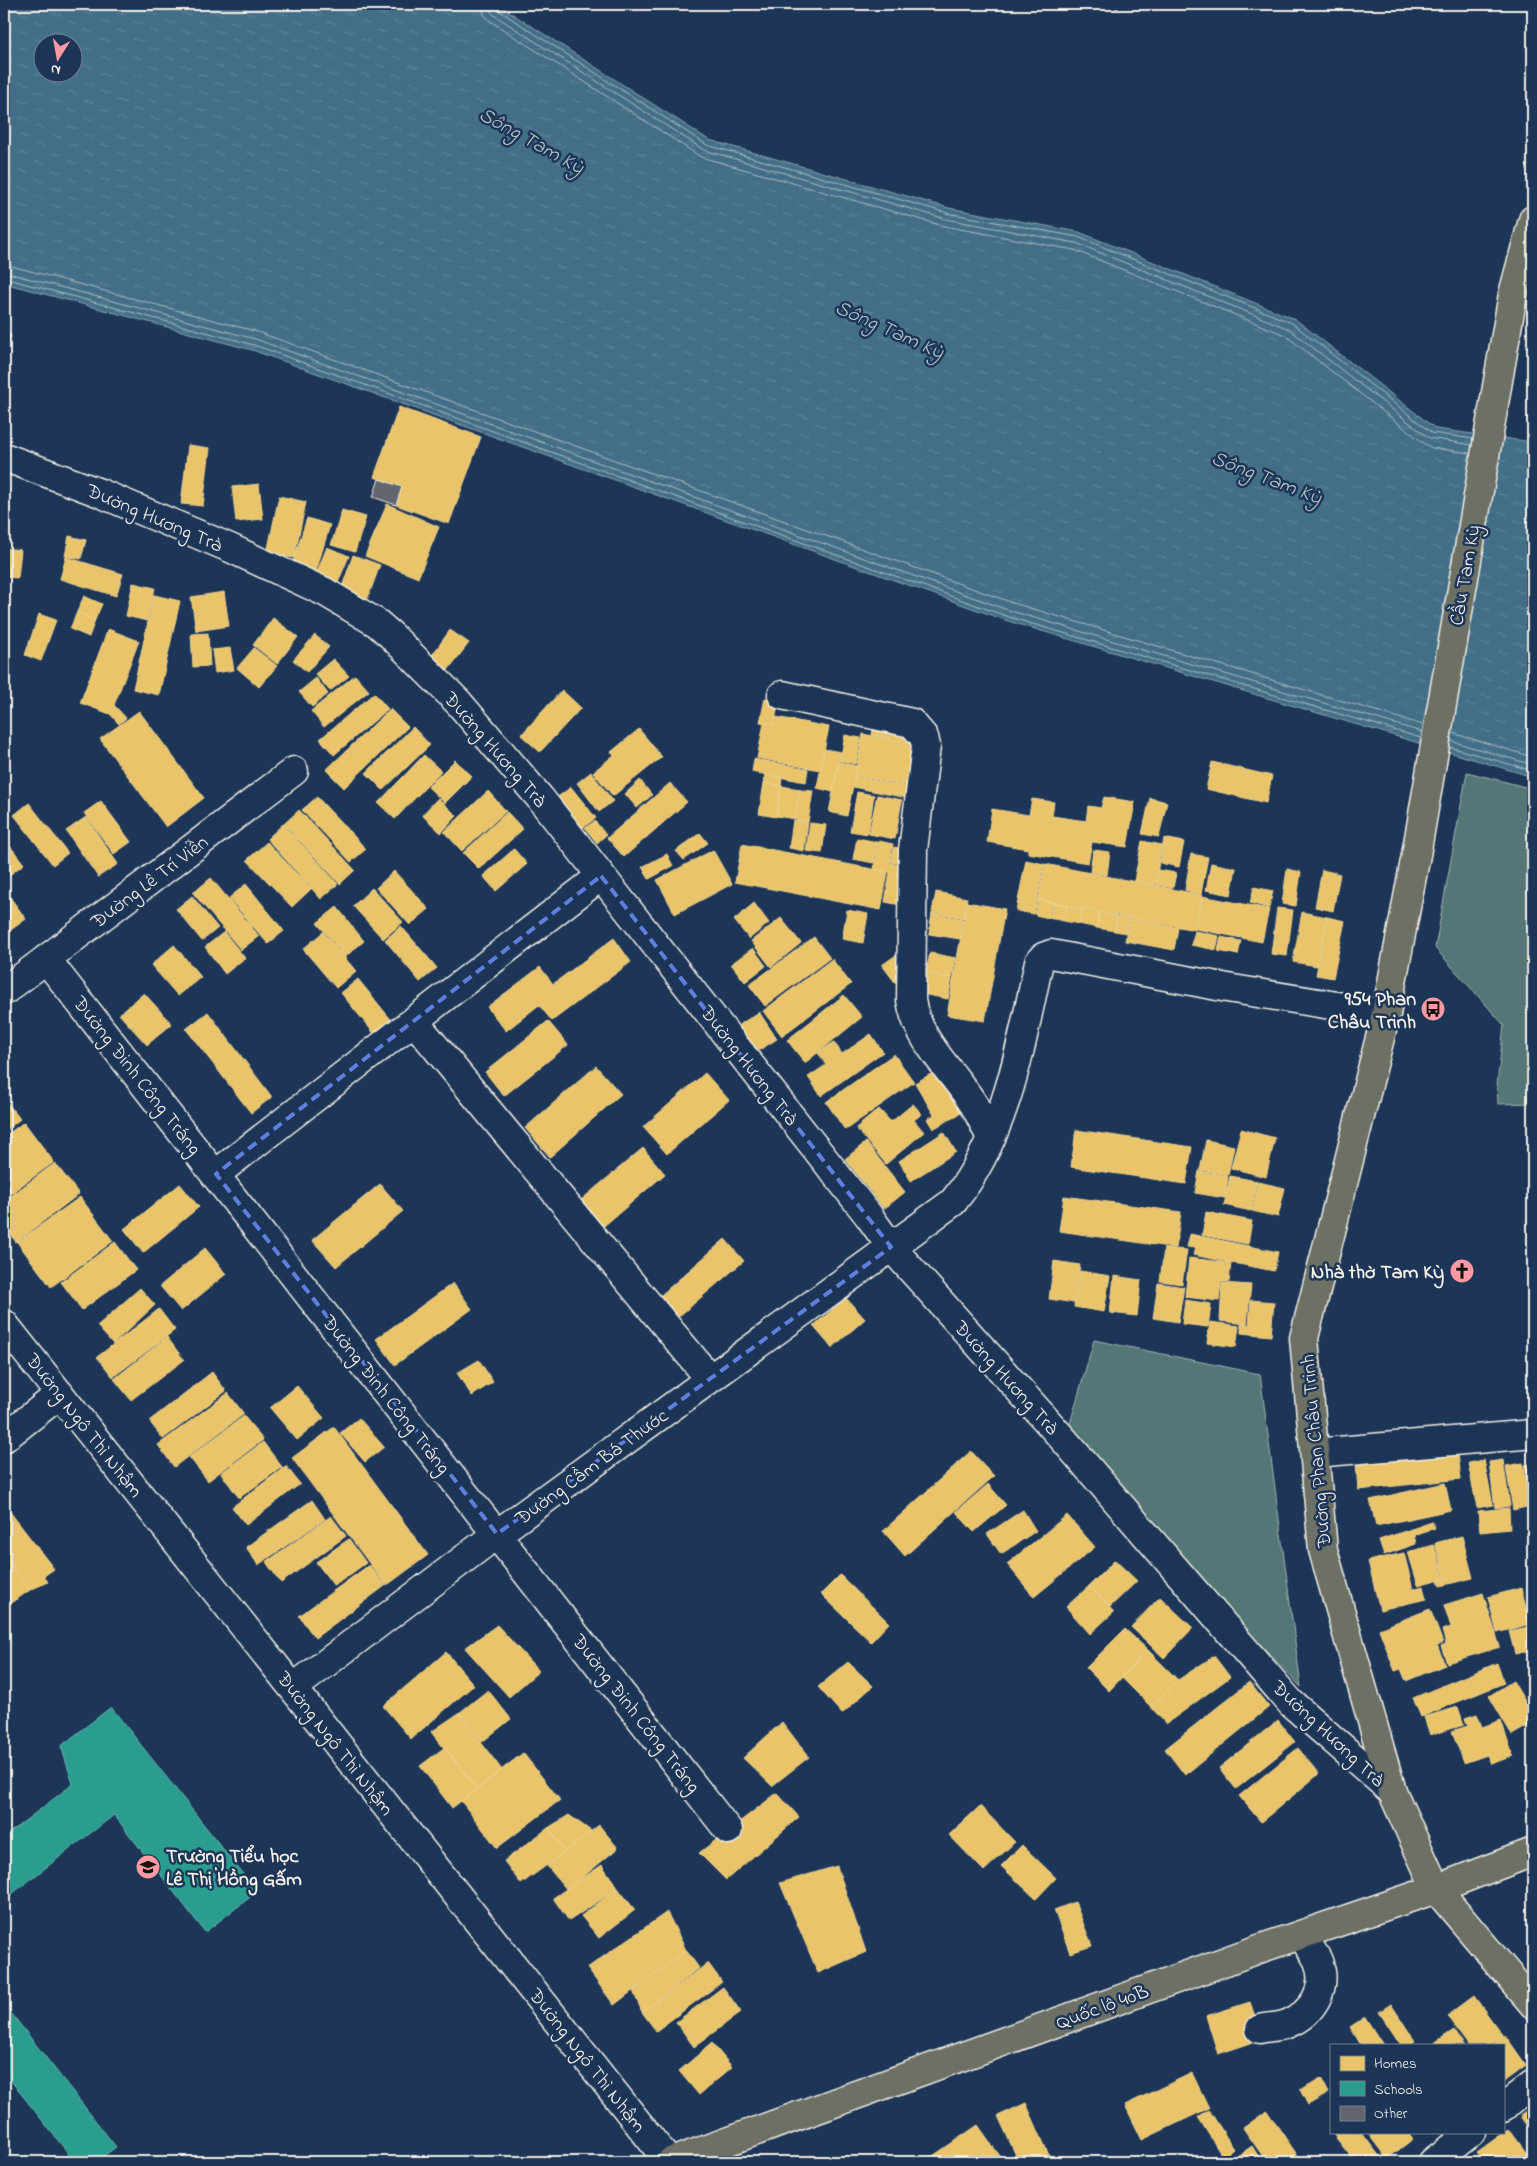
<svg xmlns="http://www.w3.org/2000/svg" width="1537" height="2166" viewBox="0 0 1537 2166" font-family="'Indie Flower',sans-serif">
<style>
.green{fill:#547676;stroke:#a4b4af}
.water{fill:url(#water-ripples);stroke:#89a2ae;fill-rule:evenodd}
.homes{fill:#e9c46a;stroke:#ecd290}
.schools{fill:#2a9d8f;stroke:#67b6aa}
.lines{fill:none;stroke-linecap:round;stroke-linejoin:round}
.shore{stroke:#adbdc1;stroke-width:1}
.building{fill:#64666e;stroke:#f4f1e8}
.street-casing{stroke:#f4f1e8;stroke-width:31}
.primary-casing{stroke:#f4f1e8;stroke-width:31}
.highway-casing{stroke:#f4f1e8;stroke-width:31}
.street{stroke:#1d3557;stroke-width:28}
.primary{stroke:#6c7065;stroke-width:28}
.highway{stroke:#6c7065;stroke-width:28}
.marked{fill:none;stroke:#5e7fdd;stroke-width:4;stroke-dasharray:10 6;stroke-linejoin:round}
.labels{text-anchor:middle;stroke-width:5;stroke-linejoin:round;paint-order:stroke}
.street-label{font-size:20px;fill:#f4f1e8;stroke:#1d3557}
.poi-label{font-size:20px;font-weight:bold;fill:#f4f1e8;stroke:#1d3557;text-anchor:end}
.water-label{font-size:21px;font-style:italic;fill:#b6c3c6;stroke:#1d3557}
</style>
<defs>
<pattern id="water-ripples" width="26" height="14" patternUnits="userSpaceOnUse" patternTransform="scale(1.25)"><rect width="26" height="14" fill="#426e87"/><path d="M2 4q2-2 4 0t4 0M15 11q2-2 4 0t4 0" fill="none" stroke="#5e8398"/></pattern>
</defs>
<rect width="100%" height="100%" fill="#1d3557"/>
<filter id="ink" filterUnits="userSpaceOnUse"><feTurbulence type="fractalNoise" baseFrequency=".02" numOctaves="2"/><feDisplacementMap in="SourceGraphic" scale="10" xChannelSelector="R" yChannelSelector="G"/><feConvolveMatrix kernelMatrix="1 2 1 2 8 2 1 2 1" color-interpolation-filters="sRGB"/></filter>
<g filter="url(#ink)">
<path class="green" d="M1467,772L1533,789V1103L1498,1104L1497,1085L1504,1025L1435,948Z
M1094,1340L1260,1374L1301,1687L1065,1441Z"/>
<path class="water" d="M4,4H497L709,140L949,208L1079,232L1295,319L1436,429L1533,442V777L1008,621L252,350L4,283ZM42,42H72V72H42Z"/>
<path class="homes" d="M4,333L11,335L4,359Z
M399,407L481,437L449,524L396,505L402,487L374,477Z
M188,445L210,448L203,506L181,504Z
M259,484L263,519L236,522L232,487Z
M279,496L306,502L294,558L267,553Z
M387,504L439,527L418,578L365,556Z
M342,510L366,517L355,552L331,545Z
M307,518L330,525L314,578L290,571Z
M69,536L86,540L81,559L65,556Z
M327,547L349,556L337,585L315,577Z
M4,548L21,550L18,578L4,577Z
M353,555L380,565L366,603L340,593Z
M66,557L123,574L116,596L60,579Z
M133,583L155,588L147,621L126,616Z
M224,592L229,626L196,631L191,597Z
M154,595L180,601L159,695L133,689Z
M84,596L102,604L95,620L77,612Z
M77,612L95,620L89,637L70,629Z
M39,614L56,620L41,661L25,655Z
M273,618L298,637L277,664L253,645Z
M108,629L139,641L114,705L126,718L119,724L110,714L80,703Z
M450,630L469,643L448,670L430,658Z
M208,633L210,666L193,667L191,634Z
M315,635L329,647L307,672L293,660Z
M230,648L234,670L215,673L212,650Z
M254,648L277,666L259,687L237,668Z
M333,659L349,676L330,691L315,674Z
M355,675L369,691L324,727L311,711Z
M316,678L328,694L312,707L299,692Z
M562,690L581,708L540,752L521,735Z
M374,693L388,709L334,755L320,739Z
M765,698L779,701L774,725L760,722Z
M390,709L408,727L344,788L326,770Z
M139,711L204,798L166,827L100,739Z
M776,717L829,727L820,770L757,758L764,723L775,725Z
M875,720L924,730L921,745L872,735Z
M413,727L430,745L383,790L366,773Z
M639,729L662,757L613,796L593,772L614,755L611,752Z
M863,734L933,748L925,789L855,776Z
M845,735L861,738L856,764L840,761Z
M824,749L841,752L833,792L817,788Z
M424,755L441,771L395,819L378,803Z
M754,759L808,769L806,782L752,772Z
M455,760L472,776L445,803L428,787Z
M839,762L857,766L847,816L829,812Z
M1212,762L1272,776L1266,803L1206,789Z
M591,772L613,801L599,812L577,783Z
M765,775L782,778L781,786L764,783Z
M855,777L914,788L912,799L853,787Z
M640,780L652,795L637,808L625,794Z
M670,783L687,802L624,857L607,838Z
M764,783L781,786L776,817L759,814Z
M781,786L800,789L795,819L776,816Z
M571,787L596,818L580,830L555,799Z
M800,790L813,791L808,822L795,819Z
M488,791L506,811L462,851L444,832Z
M857,792L874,795L868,834L850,831Z
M877,795L902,800L895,839L869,834Z
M317,797L366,849L351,862L302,810Z
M1104,797L1135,802L1127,847L1092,842L1088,863L1028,853V849L987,842L992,809L1029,815L1032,799L1054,802L1052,816L1086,821L1088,806L1101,808Z
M438,798L457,816L441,833L422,815Z
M1150,798L1167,802L1159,837L1142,834Z
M101,801L131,842L114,854L84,813Z
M29,803L68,853L53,865L14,815Z
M299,810L355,870L340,884L284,824Z
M507,812L523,829L479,869L463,853Z
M86,817L118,864L98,877L66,831Z
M793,820L808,822L804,851L789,848Z
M595,821L606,835L597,843L585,828Z
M810,823L826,825L822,853L806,851Z
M283,824L338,884L321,899L267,839Z
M700,833L708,843L684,860L676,851Z
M4,838L24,864L8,876L4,870Z
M857,838L878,842L874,863L853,859Z
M1164,838L1184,842L1179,867L1160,863Z
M879,841L893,844L890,863L924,869L917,908L885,902L890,872L874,869Z
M1142,841L1162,845L1155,885L1134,881Z
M267,842L311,889L292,907L247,860Z
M742,844L888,872L881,910L735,882Z
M894,847L913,851L911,865L891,862Z
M514,849L527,864L496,891L483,876Z
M713,850L732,884L675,914L657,880Z
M1093,850L1110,852L1107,875L1090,872Z
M667,854L673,866L649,879L642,867Z
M1191,854L1208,857L1201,894L1185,890Z
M1026,860L1044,864L1034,914L1016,911Z
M1211,863L1236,868L1231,895L1206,890Z
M1045,864L1202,895L1195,930L1038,900Z
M1287,869L1301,872L1296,906L1282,904Z
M1158,870L1176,873L1173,888L1156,885Z
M1322,870L1340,874L1333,911L1315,907Z
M394,871L429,909L410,925L376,888Z
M211,878L259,936L241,950L193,893Z
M246,884L284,931L268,944L229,898Z
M1254,887L1273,891L1269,908L1250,903Z
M372,888L403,922L383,939L353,906Z
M4,889L26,919L4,935Z
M936,892L967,898L964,918L932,912Z
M192,896L218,928L202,941L176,909Z
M1202,896L1269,909L1262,942L1196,929Z
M1038,899L1052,902L1049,918L1035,915Z
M967,902L1005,909L985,1021L947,1015Z
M1053,902L1067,905L1064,921L1050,918Z
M754,903L769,923L749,939L734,920Z
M1067,906L1082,909L1079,924L1064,921Z
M337,907L364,941L345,957L317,923Z
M1277,908L1293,910L1287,956L1271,954Z
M1082,909L1100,912L1097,928L1079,924Z
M847,910L868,914L863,943L842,939Z
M1099,912L1117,916L1115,931L1097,928Z
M1302,912L1327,917L1317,966L1293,962Z
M932,913L963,919L960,939L929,934Z
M1118,916L1129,918L1126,933L1115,931Z
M1327,917L1345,921L1333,978L1316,975Z
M781,918L801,943L771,967L751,941Z
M1130,918L1178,928L1174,950L1125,941Z
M401,926L437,968L420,982L385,940Z
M1195,931L1219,936L1216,950L1191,945Z
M224,932L245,958L225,974L205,947Z
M323,932L356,971L336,988L303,949Z
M814,937L830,958L765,1006L749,985Z
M1221,937L1241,941L1238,955L1218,951Z
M614,938L631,962L552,1021L539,1005L506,1031L487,1007L540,967L553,984Z
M174,945L201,977L178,996L151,965Z
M753,948L766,966L745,982L731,964Z
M906,948L900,989L882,965Z
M930,953L956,958L952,978L926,973Z
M832,959L851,984L782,1036L763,1011Z
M926,973L952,978L948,999L922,994Z
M358,979L393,1022L376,1036L341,993Z
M144,993L172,1024L147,1045L119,1014Z
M844,995L862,1017L805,1063L787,1040Z
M208,1012L272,1097L251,1113L186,1029Z
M759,1012L777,1039L753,1054L736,1027Z
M548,1021L568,1045L504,1096L485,1072Z
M871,1034L883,1052L821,1096L808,1077L826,1065L818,1053L834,1042L842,1054Z
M894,1054L914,1082L845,1130L826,1102Z
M596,1066L621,1094L550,1157L525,1128Z
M943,1067L968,1109L933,1129L927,1119L934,1115L915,1083Z
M4,1072L10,1080L4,1084Z
M705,1073L729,1100L667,1154L643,1127Z
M4,1098L20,1119L4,1132Z
M913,1104L922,1114L914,1120L924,1132L886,1164L856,1128L879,1109L891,1122Z
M24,1122L54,1162L4,1198V1137Z
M1241,1129L1275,1138L1266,1177L1231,1168Z
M1076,1130L1192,1147L1186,1184L1071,1167Z
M944,1132L956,1152L911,1181L899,1161Z
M1206,1140L1234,1146L1228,1175L1200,1170Z
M866,1142L905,1192L884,1209L845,1159Z
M643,1148L665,1174L598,1231L575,1205Z
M55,1163L79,1194L16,1242L4,1226V1201Z
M1199,1171L1228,1176L1225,1198L1195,1193Z
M1230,1176L1257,1181L1251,1211L1224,1205Z
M1258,1182L1285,1188L1278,1217L1252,1211Z
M180,1184L199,1207L143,1253L124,1229Z
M380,1184L403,1211L336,1267L312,1240Z
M1064,1196L1181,1212L1176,1248L1059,1231Z
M80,1197L113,1241L51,1287L17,1242Z
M1206,1212L1252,1221L1248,1244L1202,1235Z
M1190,1234L1278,1252L1274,1271L1193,1255L1195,1248L1187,1247Z
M725,1239L744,1261L671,1323L653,1302Z
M115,1242L136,1270L82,1310L61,1282Z
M205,1248L226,1274L181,1311L160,1286Z
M1164,1248L1187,1250L1182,1284L1160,1281Z
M1189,1258L1231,1263L1229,1282H1221L1219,1301L1185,1297Z
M1054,1261L1080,1265L1074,1303L1049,1299Z
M1080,1271L1110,1276L1104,1312L1074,1307Z
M1114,1276L1141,1280L1137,1316L1110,1313Z
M453,1283L472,1309L395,1365L376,1339Z
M1158,1283L1184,1287L1178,1322L1153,1318Z
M1222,1283L1251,1285L1247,1324L1220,1321Z
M140,1288L155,1305L113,1344L97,1326Z
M846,1298L865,1319L832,1348L813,1326Z
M1185,1300L1211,1304L1208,1327L1182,1324Z
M1251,1300L1274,1302L1271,1336L1241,1333V1324L1249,1325Z
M159,1309L175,1330L113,1377L97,1357Z
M1210,1322L1239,1326L1236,1347L1207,1343Z
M167,1337L184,1360L131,1400L114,1379Z
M479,1360L493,1382L472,1396L457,1373Z
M212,1372L226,1391L163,1439L149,1421Z
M297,1386L324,1418L297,1440L270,1408Z
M228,1393L244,1414L174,1467L158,1445Z
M244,1416L263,1440L208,1481L189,1457Z
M359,1418L384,1447L365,1462L340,1433Z
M334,1427L428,1555L386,1586L292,1458Z
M263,1442L282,1467L239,1498L221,1473Z
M971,1451L994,1476L905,1556L883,1531Z
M1458,1453L1461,1479L1358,1490L1356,1464Z
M1484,1460L1493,1505L1477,1508L1468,1463Z
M1503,1460L1510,1506L1495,1508L1489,1462Z
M1523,1463L1531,1506L1513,1510L1506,1466Z
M1533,1463V1512L1525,1465Z
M286,1466L300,1484L246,1525L232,1507Z
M1445,1483L1451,1510L1376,1526L1370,1500Z
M988,1484L1006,1505L974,1532L956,1512Z
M312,1500L325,1519L258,1565L246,1547Z
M4,1504L54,1569L44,1576L48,1582L30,1590L4,1556Z
M1509,1508L1510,1529L1480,1532L1478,1511Z
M1023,1510L1036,1531L1001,1554L987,1534Z
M1067,1515L1095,1547L1034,1597L1007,1564Z
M331,1516L346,1536L281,1583L266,1562Z
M1432,1522L1435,1528L1414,1535L1416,1544L1384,1555L1379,1540Z
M1462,1536L1473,1578L1440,1586L1438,1580L1445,1578L1435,1543Z
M349,1539L366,1563L334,1586L316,1562Z
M1434,1545L1444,1578L1418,1585L1408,1552Z
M1404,1553L1413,1589L1423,1586L1426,1599L1380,1610L1368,1561Z
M4,1556L30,1590L7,1606L4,1602Z
M1115,1560L1137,1581L1110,1607L1089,1586Z
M369,1565L385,1586L315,1638L299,1616Z
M840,1575L889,1623L871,1642L821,1594Z
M1089,1586L1114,1612L1090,1634L1066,1607Z
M1521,1588L1530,1624L1497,1633L1488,1597Z
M1483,1593L1500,1647L1447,1663L1441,1646L1446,1644L1442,1630L1451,1627L1444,1605Z
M1160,1597L1193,1628L1164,1658L1131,1627Z
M1430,1609L1443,1643L1437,1645L1445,1665L1406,1681L1401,1669L1395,1671L1379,1629Z
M497,1625L539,1671L509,1697L465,1648Z
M1533,1626V1650L1515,1654L1509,1631Z
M1125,1629L1148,1650L1109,1691L1086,1668Z
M1148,1650L1178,1680L1151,1707L1121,1677Z
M446,1652L474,1685L411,1739L383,1706Z
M1214,1656L1230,1677L1166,1724L1151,1707L1178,1680Z
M848,1662L873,1686L842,1714L818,1687Z
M1497,1663L1504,1683L1421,1717L1413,1698Z
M1513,1681L1533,1715V1723L1512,1735L1489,1696Z
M1249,1682L1269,1707L1185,1775L1165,1749Z
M488,1690L511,1719L482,1742L459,1713Z
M1458,1707L1464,1725L1430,1735L1424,1717Z
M459,1713L502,1770L477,1789L431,1732Z
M1477,1714L1482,1727L1501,1720L1513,1756L1491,1764L1487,1755L1464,1763L1452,1731L1468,1726L1465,1718Z
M1278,1720L1295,1742L1236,1789L1219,1768Z
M782,1722L809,1757L772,1786L743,1758Z
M445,1747L477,1789L452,1808L420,1766Z
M1298,1748L1319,1774L1261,1822L1239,1796Z
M523,1753L560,1800L497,1848L461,1801Z
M777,1793L799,1817L726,1880L699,1853Z
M980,1806L1015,1842L984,1871L949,1835Z
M569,1815L591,1831L565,1852L548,1828Z
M599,1825L618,1848L567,1890L547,1866Z
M548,1828L565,1852L521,1884L504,1861Z
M1022,1845L1056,1878L1036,1899L1001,1866Z
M602,1865L618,1888L569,1921L553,1898Z
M837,1866L866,1952L818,1973L780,1883Z
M618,1888L635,1910L599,1938L581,1916Z
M1075,1902L1092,1946L1070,1953L1054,1910Z
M667,1912L686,1950L614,2005L587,1968Z
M686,1950L699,1968L642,2012L633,1991Z
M708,1963L722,1982L656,2031L642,2012Z
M723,1987L741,2012L694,2047L676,2022Z
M1474,1996L1503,2036L1490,2045H1468L1447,2016Z
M1250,2002L1263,2039L1218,2054L1206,2016Z
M1391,2004L1415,2041L1409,2045H1401L1379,2012Z
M1365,2017L1383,2045H1361L1350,2027Z
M1454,2030L1464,2045H1431Z
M1505,2035L1526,2065L1503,2082V2045H1492Z
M712,2043L732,2067L699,2095L679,2071Z
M1192,2073L1209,2108L1142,2140L1125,2105Z
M1321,2078L1329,2093L1308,2105L1300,2090Z
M1026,2103L1052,2162H1019L998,2116Z
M1533,2107V2135L1520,2116Z
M1209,2110L1234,2149L1222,2156L1198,2117Z
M1267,2111L1302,2162H1267L1243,2128Z
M978,2125L1004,2162H929L927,2160Z
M1509,2129L1528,2155L1519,2162H1485L1477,2152Z
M1335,2132H1361L1384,2162H1355L1333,2134Z
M1373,2132H1408L1413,2139L1387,2159L1369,2135Z
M1252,2146L1262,2162H1231L1230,2161Z
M1148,2157L1151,2162H1137Z"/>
<path class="schools" d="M111,1707L257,1892L205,1932L114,1815L4,1900V1837L73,1784L61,1746Z
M4,2004L116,2147L96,2162H75L4,2072Z"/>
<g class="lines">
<path class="shore" d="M482,4L484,14L490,21L701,157L944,226L1074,250L1285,335L1425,444L1432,448L1470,453
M489,4L490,10L494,15L704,150L946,219L1076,243L1289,329L1429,438L1472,445
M495,4L498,10L707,145L947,213L1078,237L1292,323L1432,433L1473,439
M4,264L258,332L1013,603L1423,725
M4,272L255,339L1011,611L1422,732
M4,278L254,345L1009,617L1421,738
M1452,733L1533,757
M1451,741L1533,765
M1450,747L1533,771"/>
</g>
<path class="building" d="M1109,4H1121L1117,9Z
M379,479L402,487L396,505L373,497Z"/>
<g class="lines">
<defs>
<path id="street" d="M4,457L100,493L230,548L325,592L377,623L392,636L459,703L540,798L869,1216L891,1247L1065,1441L1291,1703L1392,1791
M782,695L912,723L924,737L926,746L913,850L911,1000C917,1041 953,1071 974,1105C980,1115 985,1126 990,1136
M46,959L728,1830
M4,991L294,771
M414,1021L710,1379
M216,1174L601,876
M4,1324L669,2162
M4,1438L60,1394
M1315,1453L1533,1434
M293,1688L497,1534L953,1202C1007,1135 1021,1044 1039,962L1043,957L1051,954L1233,989L1386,1014
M1260,2029C1268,2027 1279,2027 1287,2024C1312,2014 1329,1988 1318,1961C1314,1952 1306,1943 1301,1935
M1503,2107L1533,2084
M1433,2162L1471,2132"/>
<path id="primary" d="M1533,220L1513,294L1416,855L1386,1014L1304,1338L1323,1550L1392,1791L1436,1889L1533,2004"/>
<path id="highway" d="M671,2162L1259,1949L1436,1889L1533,1852"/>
</defs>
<use href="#street" class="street-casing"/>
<use href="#primary" class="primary-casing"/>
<use href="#highway" class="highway-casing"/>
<use href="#street" class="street"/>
<use href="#primary" class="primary"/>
<use href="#highway" class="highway"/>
</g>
</g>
<path class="marked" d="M601,876L891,1247L497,1534L216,1174Z"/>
<defs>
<symbol id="bus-disc" viewBox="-11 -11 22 22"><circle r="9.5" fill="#ff9aa2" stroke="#1d3557"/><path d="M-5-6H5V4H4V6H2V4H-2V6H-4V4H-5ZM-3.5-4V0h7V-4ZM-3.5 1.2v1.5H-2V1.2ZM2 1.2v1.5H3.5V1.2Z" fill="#111"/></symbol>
<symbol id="church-disc" viewBox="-11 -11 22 22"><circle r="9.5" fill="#ff9aa2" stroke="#1d3557"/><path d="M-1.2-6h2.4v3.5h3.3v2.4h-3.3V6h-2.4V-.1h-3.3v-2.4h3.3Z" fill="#111"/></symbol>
<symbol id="school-disc" viewBox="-11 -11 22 22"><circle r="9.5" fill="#ff9aa2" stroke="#1d3557"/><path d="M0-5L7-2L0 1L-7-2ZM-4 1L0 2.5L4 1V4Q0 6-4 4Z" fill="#111"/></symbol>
</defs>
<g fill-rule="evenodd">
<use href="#bus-disc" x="1419" y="995" width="28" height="28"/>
<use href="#church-disc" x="1448" y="1257" width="28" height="28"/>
<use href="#school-disc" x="134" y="1853" width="28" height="28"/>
</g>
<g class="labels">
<g class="street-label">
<text transform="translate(155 517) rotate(23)" y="7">Đường Hương Trà</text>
<text transform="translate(1464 575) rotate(-80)" y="7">Cầu Tam Kỳ</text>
<text transform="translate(496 749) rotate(49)" y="7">Đường Hương Trà</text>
<text transform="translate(149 881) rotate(-37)" y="7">Đường Lê Trí Viễn</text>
<text transform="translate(750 1065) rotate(52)" y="7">Đường Hương Trà</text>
<text transform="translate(138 1075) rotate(52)" y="7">Đường Đinh Công Tráng</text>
<text transform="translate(1007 1377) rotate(48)" y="7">Đường Hương Trà</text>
<text transform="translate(387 1394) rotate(52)" y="7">Đường Đinh Công Tráng</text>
<text transform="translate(85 1425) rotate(52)" y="7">Đường Ngô Thì Nhậm</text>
<text transform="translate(1315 1451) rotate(-95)" y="7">Đường Phan Châu Trinh</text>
<text transform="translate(591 1466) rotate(-36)" y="7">Đường Cầm Bá Thước</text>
<text transform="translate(637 1713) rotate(52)" y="7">Đường Đinh Công Tráng</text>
<text transform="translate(1329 1733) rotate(43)" y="7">Đường Hương Trà</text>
<text transform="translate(336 1743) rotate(52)" y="7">Đường Ngô Thì Nhậm</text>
<text transform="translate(1102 2006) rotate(-20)" y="7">Quốc lộ 40B</text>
<text transform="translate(588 2060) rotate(52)" y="7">Đường Ngô Thì Nhậm</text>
</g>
<g class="poi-label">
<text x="1416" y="1005">954 Phan<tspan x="1416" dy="23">Châu Trinh</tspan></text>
<text x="1444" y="1278">Nhà thờ Tam Kỳ</text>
<text x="166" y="1862" text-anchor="start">Trường Tiểu học<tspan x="166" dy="23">Lê Thị Hồng Gấm</tspan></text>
</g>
<g class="water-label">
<text transform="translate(532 140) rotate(29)" y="7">Sông Tam Kỳ</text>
<text transform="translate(890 329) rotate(24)" y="7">Sông Tam Kỳ</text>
<text transform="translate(1267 477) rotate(21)" y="7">Sông Tam Kỳ</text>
</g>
</g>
<rect width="1537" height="2166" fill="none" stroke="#1d3557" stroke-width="20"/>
<rect x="10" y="10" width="1517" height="2146" fill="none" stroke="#f4f1e8" stroke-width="2" filter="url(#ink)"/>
<rect x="1330" y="2044" width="175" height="90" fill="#1d3557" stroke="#738091"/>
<rect x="1340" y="2056" width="25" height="15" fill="#e9c46a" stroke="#738091"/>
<text x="1374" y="2068" font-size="15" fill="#f4f1e8">Homes</text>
<rect x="1340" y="2081" width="25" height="15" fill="#2a9d8f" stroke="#738091"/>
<text x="1374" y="2094" font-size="15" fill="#f4f1e8">Schools</text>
<rect x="1340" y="2106" width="25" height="15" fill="#64666e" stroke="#738091"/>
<text x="1374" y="2118" font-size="15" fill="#f4f1e8">Other</text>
<g transform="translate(58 58) rotate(191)"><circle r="24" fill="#1d3557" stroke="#738091"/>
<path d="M0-4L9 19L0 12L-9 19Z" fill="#ff9aa2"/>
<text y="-8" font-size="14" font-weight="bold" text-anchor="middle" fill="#f4f1e8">N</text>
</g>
</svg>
